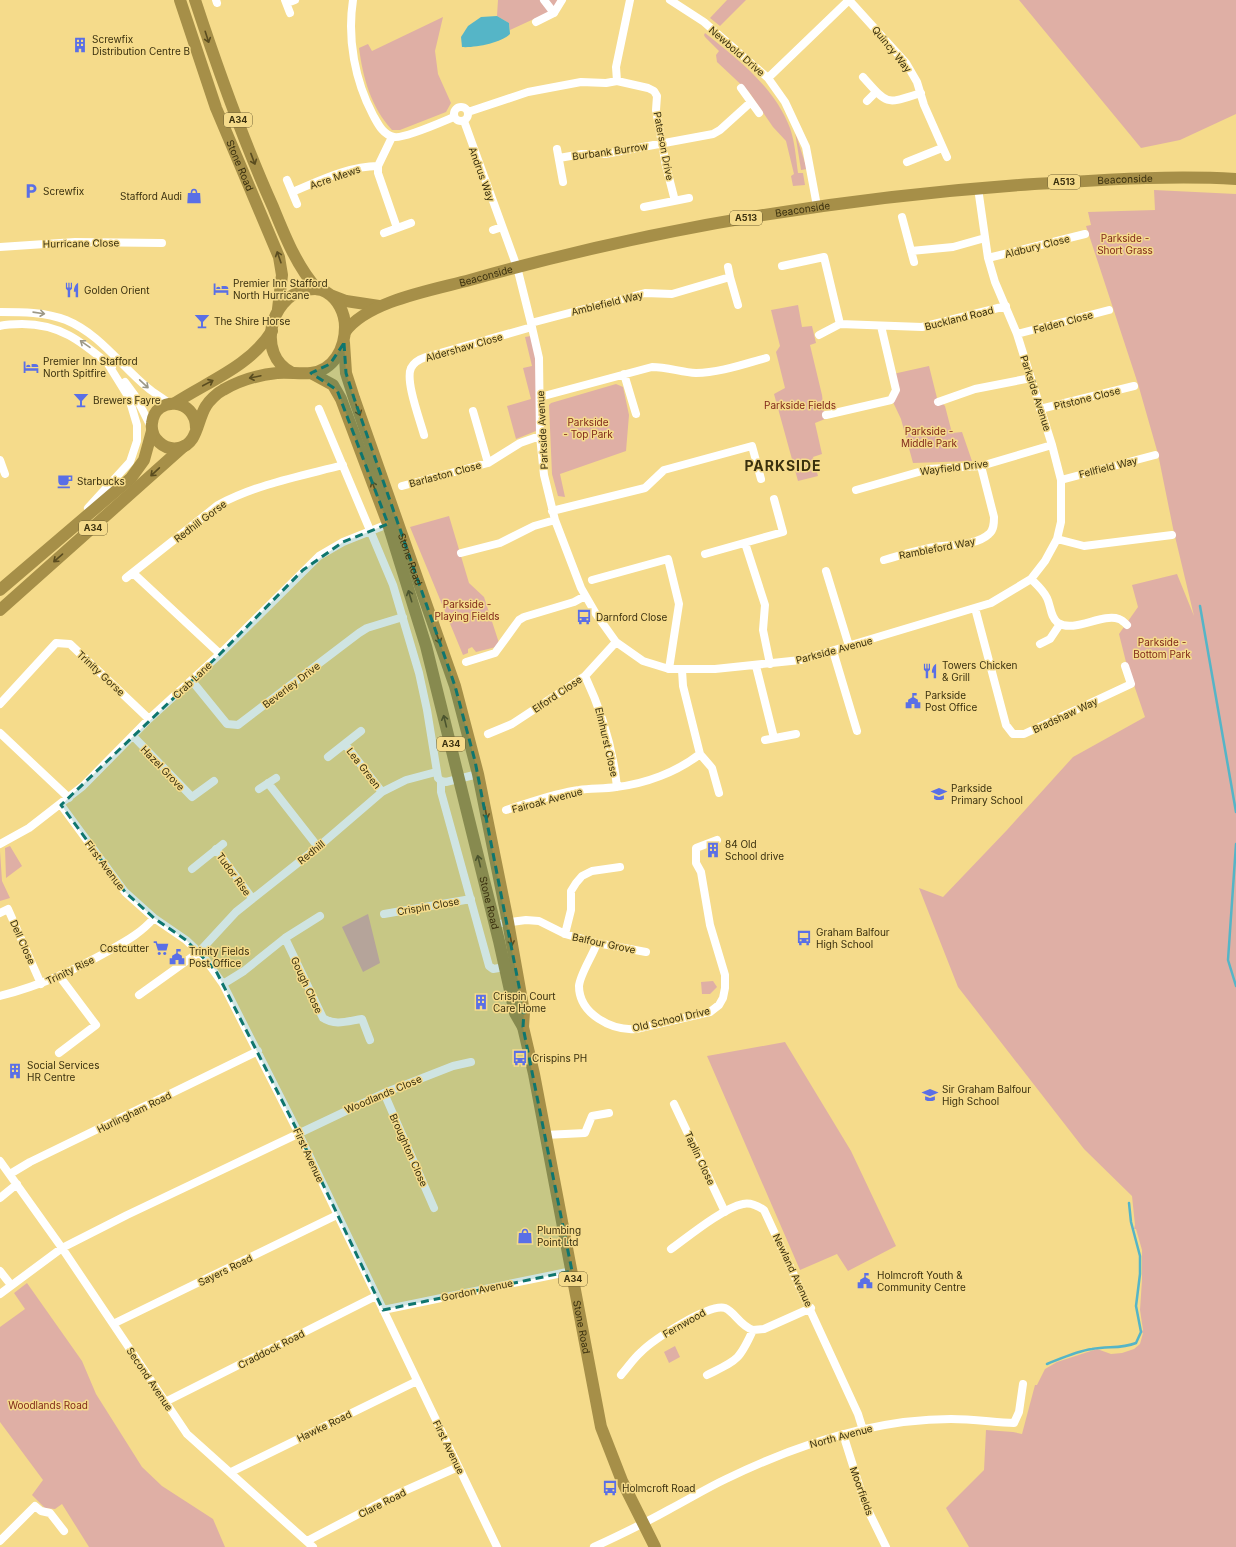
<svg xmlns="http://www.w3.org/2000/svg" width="1236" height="1547" viewBox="0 0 1236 1547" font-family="Inter,sans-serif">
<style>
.green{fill:#dfafa5}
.water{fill:#55b5c7}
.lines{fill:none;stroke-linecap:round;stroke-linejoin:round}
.stream{stroke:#55b5c7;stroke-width:2.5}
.minor{stroke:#fff;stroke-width:8}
.highway{stroke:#a68f48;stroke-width:12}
.oneway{stroke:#5a4c1f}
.oneway2{stroke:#9c9886}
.marked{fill:#0f766e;fill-opacity:0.2;stroke:#0f766e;stroke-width:3;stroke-dasharray:8 5;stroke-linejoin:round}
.labels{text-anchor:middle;stroke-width:3;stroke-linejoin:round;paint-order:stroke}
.shield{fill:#f5db8b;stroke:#726334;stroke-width:1}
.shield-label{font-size:9px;font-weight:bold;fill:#3a300e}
.poi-label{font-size:10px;fill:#3a300e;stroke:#f5db8b;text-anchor:start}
.street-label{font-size:10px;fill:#3a300e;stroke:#f5db8b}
.park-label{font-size:10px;fill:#80291a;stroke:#f5db8b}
.district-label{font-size:14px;font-weight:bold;letter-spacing:1px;fill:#3a300e;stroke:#f5db8b}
</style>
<rect width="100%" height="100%" fill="#f5db8b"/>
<path class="green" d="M498,0H558V4L549,12L510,30L509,23L497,16Z
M727,0H746L720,26L710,18Z
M1019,0H1236V114L1180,140L1141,148Z
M443,17L435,51L438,74L451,103L446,112L400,130H392C371,107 363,78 359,48L368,44L372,51Z
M705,33C738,59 775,88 790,128C795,142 796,159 798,173H803L805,185L793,186L791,176L794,174L786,141L773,127L749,92L717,62L716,55L719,51L705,37L704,35Z
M795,132L807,169L801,170Z
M1154,190L1236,194V1547H969L946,1508L984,1470L986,1430L1013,1432L1022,1434L1035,1385H1037L1045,1369L1057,1362L1097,1349L1111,1354L1122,1353L1134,1349L1140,1344L1143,1333L1141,1332L1143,1330L1140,1310L1142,1280V1250L1136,1229H1134L1135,1225L1132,1196L1084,1149L958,987L919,888L943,897L1007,830L1073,757L1145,717L1126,662L1119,634L1138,607L1132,585L1177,574L1194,616L1173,528L1158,454L1138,384L1086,226L1091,225L1088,212L1155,210Z
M798,305L802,327L812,326L816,343L810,345L822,395L825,419L815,423L822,454L813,457L818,476L798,481L774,394L785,388L776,352L780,346L771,310Z
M531,336L536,353V431L516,439L507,406L531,399L523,368L532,366L525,337Z
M929,366L937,398L945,406L952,433L962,432L972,461L913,463L901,419L892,400L893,374Z
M616,384L623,387L629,415L626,451L560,474L565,497L558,496L552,474L549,405L551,403Z
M449,516L469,583L484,597L500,646L476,652L472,647L468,649V653L463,655L410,527Z
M10,846L22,866L6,878L5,848Z
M0,851L2,881L10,898L0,901Z
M368,914L380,963L363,972L342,927Z
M713,981L717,987L710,994H702L701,982Z
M785,1042L851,1151L896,1246L848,1271L837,1254L800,1270L707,1056Z
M27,1283L82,1361L96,1394L142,1467L162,1486L213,1519L225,1547H89L62,1504L55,1509L45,1508L32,1495L43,1480L0,1422V1327L25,1309L14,1293Z
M675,1346L680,1357L669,1363L664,1352Z"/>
<path class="water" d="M497,16L509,23L510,34C501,43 474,48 462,47L461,37L468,26L481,17Z"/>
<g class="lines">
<path class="stream" d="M1200,606L1236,812
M1236,844L1228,960L1236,986
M1047,1364C1062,1358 1077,1351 1092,1349C1109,1346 1121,1349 1136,1343L1141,1332L1136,1306L1140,1274V1256L1131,1222L1129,1203"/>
<path class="minor" d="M216,0L217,3
M285,0L290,13
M353,0C347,39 355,81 373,115C378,124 383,135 394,137C404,139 442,122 454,117
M544,0L554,13
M670,0L704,22L768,78L785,102L806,147L817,206
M849,0L906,63L917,82L924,105L947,157
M287,3L295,0
M536,22L554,13L562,0
M863,77C889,106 885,104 921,93
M768,78L849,0
M617,81L616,67L630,0
M741,88L759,113
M867,101L876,92
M454 114a7 7 0 1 1 14 0a7 7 0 1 1-14 0Z
M468,112L528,92L581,82L606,83L617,81L648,88L654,91L657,96L656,110L666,166L675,201
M464,121L517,267L531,323L539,358L540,436L544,475L555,520L581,588L596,614L616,642L643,661L669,669H715L801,660L991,603L1031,579L1045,561L1057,539L1061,522V480L1052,445L1017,334L995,282L988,258L978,188
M557,149L563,182
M559,158L582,154H605L713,134L720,130L751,102
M907,162L942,148
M378,166V173L397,228
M287,180L297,204
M292,192C319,181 349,166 378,166L392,137
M644,207L689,198
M902,217L914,262
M493,230L502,227
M384,233L411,223
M0,247L75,242L162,243
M911,251L953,247L985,238
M988,258L1085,234
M782,266L824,257L840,324L922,327L1006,306
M728,267L730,277
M0,312C22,312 45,312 66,320C100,334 120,365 148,388C155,394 163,398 170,404
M531,323L645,293L672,294L730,277L738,305
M0,326C7,324 14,324 22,324C62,324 83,343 112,367
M1017,334L1109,310
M819,335L840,324
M624,374L636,414
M125,382L136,397L151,427
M540,397L652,367C667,367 681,372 696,373C719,373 744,364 766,358
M938,402L975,389L1031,378
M319,409L393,585L419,673L427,710L438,778L441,781L446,782L478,774
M1040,409L1134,386
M473,411L488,463
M826,415L891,400L896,390L881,326
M424,435C420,420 405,381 411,368C414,362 420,359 426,357L532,327
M0,460L5,474
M1061,480L1155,455
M402,486L488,463L520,443L540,436
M856,490L929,469L981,466L1052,445
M88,508L130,462L137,441V425L129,398L108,364
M552,511L645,488L664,470L752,446L761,479
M1057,539L1084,546L1172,535
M745,543L765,605L763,630L770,664
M461,553L500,543L534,526L555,520
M705,554L783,532L774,499
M884,560C901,555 918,550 935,547C952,544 976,546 989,534C994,530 994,523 994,517L981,466
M826,571L849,646
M133,573L220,654
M126,578L218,505C257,484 301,476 343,465
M1031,579C1037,585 1043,590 1047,598C1051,606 1050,617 1058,623C1074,633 1102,613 1119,619C1122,620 1125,623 1127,625
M592,580L668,559L679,604L669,669
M975,608L1006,725L1013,734H1024L1131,684L1125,666
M1040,644L1050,639L1060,624
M833,651L857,731
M466,662L495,653L519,620L524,617L574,602L585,596
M756,666L774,738
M585,676C601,710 613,749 617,787
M192,681L227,724L238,725L359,633L367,628L403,617
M0,704L56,643L70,644L149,719
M0,733L69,798
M488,734L512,724L585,676L616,642
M133,736L192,797L214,781
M765,740L796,734
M345,744L382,792
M700,754L712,768L719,793
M328,757L361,731
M441,781V792L489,966L493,969L505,967
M268,783L318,847
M259,789L276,778
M61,805L125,892L154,918L186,940L203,956L223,984L298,1132L497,1547
M506,810C529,803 555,793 579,790C591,788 604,789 616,787C645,784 677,772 700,754L683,686L682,670
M0,844L29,828L83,786L149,719L220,654L319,556L343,542L388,524
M216,849L252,898
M192,869L223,844
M0,913L8,909L41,984
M384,914L471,899
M503,923L526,920L539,921L565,934L597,943L646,952
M565,934L571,910V891L576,883L582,876L592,871L620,867
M285,938L323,1018C335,1026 348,1021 362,1019L370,1040
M597,943C593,955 580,974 579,986C579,1014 612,1031 636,1029L710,1012L719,1005L723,998L725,988V975L710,925L701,872L696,863V848L717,840
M223,984L244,971L285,938L320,916
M139,995L199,952L236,912L318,847L382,792L406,780L436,772
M0,996C42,985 75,970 112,949C128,940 142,932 154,918
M59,1053L96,1025L60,977
M384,1093L434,1208
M674,1104L725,1212
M545,1135L585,1133L592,1116L609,1113
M0,1161L62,1248L187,1434L313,1547
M10,1174L30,1162L258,1051
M0,1198L17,1184
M671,1249C689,1236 723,1208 743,1204C751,1202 758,1206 764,1210L858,1414L863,1430
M0,1271L11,1285
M0,1294L62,1248L127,1215L384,1093L453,1066L471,1062
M383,1310L572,1271
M113,1324L337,1215
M753,1330L764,1329L811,1308
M621,1375C628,1367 634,1358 641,1352C653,1340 709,1303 725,1308C735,1312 740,1326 753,1330C739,1361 737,1360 707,1375
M165,1402L376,1296
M843,1434L865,1504L886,1547
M231,1472L417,1381
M0,1541L35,1506L41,1511L50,1513L64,1531
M307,1541L395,1495L458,1467
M594,1547C620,1535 645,1523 670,1509C689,1499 707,1488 726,1479C796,1445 873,1419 951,1419C972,1419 993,1422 1014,1423L1019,1412L1023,1384"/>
<g class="highway">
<path id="s1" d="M180,0L216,108L279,257L282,275L278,309"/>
<path d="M195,0C218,70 243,140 273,207C285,236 296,265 317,289"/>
<path d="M333,296L346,301L379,306"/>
<path id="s2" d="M345,332C367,301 433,290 470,280C654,228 843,197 1034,184C1102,180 1168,175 1236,179"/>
<path id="s3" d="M344,343L346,373L354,398L455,686L478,774L508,922L524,1012L523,1027"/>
<path id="s4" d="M311,373L333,385L341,399L388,524L426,646L499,941L515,1013L523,1027L534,1074L601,1427L622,1481L655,1547"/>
<path d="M175,403C209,381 250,366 272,331"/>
<path d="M196,428C196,398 155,395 152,423C150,438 164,451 179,448C198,444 197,420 206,406C209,401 217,393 223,390C240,380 258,375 277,373C288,372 300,374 311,373C334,370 345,348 345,327C345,313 338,299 326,292C319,288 313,289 305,290C269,298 257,355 291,372"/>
<path d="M0,590L131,478L144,460L152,431"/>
<path d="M0,610L184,446"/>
</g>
</g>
<defs><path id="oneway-shaft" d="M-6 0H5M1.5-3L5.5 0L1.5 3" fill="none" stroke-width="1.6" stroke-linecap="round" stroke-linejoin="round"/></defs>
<g class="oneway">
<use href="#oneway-shaft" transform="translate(207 37) rotate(72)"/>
<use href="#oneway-shaft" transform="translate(253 159) rotate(69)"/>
<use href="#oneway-shaft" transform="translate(279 257) rotate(-109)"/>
<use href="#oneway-shaft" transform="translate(255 377) rotate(168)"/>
<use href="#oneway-shaft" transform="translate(208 383) rotate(-28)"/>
<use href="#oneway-shaft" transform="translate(358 410) rotate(70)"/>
<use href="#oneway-shaft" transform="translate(155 472) rotate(137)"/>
<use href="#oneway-shaft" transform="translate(374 487) rotate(-111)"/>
<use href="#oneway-shaft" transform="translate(58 558) rotate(139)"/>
<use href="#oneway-shaft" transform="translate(410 596) rotate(-107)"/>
<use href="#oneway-shaft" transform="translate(438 638) rotate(70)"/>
<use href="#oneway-shaft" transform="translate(445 721) rotate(-104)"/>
<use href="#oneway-shaft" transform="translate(486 813) rotate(79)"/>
<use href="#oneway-shaft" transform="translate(479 861) rotate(-104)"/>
<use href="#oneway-shaft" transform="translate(511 940) rotate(80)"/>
</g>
<g class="oneway2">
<use href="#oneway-shaft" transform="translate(39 313) rotate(8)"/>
<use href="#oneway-shaft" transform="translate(85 344) rotate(-145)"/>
<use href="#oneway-shaft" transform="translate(144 384) rotate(43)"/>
</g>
<path class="marked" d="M344,343L346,373L354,398L455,686L475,761L524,1012L523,1027L572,1271L383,1310L298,1132L216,971L186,940L154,918L125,892L61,805L220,654L303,570L343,542L388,524L337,390L311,373L330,364Z"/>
<defs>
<symbol id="building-bare" viewBox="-9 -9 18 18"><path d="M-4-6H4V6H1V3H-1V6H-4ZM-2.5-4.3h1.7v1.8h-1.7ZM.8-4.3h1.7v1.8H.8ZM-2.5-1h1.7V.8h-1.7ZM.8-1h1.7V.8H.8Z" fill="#5a6fe6" stroke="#f5db8b" stroke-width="2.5" paint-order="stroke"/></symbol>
<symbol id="parking-bare" viewBox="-9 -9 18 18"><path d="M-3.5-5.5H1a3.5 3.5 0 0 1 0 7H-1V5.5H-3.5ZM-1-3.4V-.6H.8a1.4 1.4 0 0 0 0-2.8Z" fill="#5a6fe6" stroke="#f5db8b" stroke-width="2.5" paint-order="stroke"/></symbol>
<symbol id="shop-bare" viewBox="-9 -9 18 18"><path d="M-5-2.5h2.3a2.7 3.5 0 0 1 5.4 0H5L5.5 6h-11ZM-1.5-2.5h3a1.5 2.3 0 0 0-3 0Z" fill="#5a6fe6" stroke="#f5db8b" stroke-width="2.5" paint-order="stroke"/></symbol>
<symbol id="hotel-bare" viewBox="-9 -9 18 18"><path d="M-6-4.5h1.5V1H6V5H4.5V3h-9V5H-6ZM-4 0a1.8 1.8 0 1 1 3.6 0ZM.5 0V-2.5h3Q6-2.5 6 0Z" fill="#5a6fe6" stroke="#f5db8b" stroke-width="2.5" paint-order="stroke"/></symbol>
<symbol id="restaurant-bare" viewBox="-9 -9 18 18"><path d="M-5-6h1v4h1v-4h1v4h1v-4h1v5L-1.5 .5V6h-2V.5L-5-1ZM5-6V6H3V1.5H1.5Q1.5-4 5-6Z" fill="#5a6fe6" stroke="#f5db8b" stroke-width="2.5" paint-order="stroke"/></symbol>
<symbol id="bar-bare" viewBox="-9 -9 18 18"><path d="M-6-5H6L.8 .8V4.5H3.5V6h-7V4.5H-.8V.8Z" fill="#5a6fe6" stroke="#f5db8b" stroke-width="2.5" paint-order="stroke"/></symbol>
<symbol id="cafe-bare" viewBox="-9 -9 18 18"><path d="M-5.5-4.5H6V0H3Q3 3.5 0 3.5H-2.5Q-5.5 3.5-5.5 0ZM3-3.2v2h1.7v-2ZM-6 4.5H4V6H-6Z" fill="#5a6fe6" stroke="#f5db8b" stroke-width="2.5" paint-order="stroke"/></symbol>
<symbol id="bus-bare" viewBox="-9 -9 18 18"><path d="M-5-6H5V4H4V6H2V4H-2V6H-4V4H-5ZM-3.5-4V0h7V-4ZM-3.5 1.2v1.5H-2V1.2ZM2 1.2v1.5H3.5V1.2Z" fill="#5a6fe6" stroke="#f5db8b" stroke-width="2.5" paint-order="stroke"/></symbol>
<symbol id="civic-bare" viewBox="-9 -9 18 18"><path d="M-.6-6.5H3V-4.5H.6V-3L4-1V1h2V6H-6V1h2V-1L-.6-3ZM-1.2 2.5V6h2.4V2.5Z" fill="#5a6fe6" stroke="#f5db8b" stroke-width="2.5" paint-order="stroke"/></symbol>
<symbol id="school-bare" viewBox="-9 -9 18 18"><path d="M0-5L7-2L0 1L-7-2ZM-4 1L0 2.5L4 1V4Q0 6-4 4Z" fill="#5a6fe6" stroke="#f5db8b" stroke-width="2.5" paint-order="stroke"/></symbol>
<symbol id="supermarket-bare" viewBox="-9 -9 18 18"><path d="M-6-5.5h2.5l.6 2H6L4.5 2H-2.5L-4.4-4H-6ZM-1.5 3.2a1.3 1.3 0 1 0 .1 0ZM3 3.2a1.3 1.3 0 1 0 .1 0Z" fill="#5a6fe6" stroke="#f5db8b" stroke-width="2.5" paint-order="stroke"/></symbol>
</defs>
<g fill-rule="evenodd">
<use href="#building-bare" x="69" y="34" width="22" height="22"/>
<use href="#parking-bare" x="20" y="180" width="22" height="22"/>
<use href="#shop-bare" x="183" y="185" width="22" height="22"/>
<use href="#hotel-bare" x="210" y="278" width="22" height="22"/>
<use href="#restaurant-bare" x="61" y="279" width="22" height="22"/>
<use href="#bar-bare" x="191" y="310" width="22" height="22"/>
<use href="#hotel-bare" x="20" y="356" width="22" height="22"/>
<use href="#bar-bare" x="70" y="389" width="22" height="22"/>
<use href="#cafe-bare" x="54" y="470" width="22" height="22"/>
<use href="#bus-bare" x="573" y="606" width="22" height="22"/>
<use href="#restaurant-bare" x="919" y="660" width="22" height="22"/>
<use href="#civic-bare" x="902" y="690" width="22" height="22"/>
<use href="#school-bare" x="928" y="783" width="22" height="22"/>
<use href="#building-bare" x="702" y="839" width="22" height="22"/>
<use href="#bus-bare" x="793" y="927" width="22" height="22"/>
<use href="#supermarket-bare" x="150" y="937" width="22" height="22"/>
<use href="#civic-bare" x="166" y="946" width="22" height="22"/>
<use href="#building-bare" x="470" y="991" width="22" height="22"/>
<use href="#bus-bare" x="509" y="1047" width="22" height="22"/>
<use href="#building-bare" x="4" y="1060" width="22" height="22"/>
<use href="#school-bare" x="919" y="1084" width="22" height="22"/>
<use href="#shop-bare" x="514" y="1225" width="22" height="22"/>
<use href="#civic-bare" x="854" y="1270" width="22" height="22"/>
<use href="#bus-bare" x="599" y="1477" width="22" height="22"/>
</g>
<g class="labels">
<g class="shield">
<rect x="224" y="113" width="28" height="14" rx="3"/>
<rect x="1048" y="175" width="32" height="14" rx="3"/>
<rect x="730" y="211" width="32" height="14" rx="3"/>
<rect x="79" y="521" width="28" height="14" rx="3"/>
<rect x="437" y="737" width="28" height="14" rx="3"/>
<rect x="559" y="1272" width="28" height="14" rx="3"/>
</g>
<g class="shield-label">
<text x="238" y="123">A34</text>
<text x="1064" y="185">A513</text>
<text x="746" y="221">A513</text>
<text x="93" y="531">A34</text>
<text x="451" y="747">A34</text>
<text x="573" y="1282">A34</text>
</g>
<g class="poi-label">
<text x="92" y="43">Screwfix<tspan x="92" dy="12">Distribution Centre B</tspan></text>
<text x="43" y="195">Screwfix</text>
<text x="182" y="200" text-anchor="end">Stafford Audi</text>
<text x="233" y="287">Premier Inn Stafford<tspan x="233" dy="12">North Hurricane</tspan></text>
<text x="84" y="294">Golden Orient</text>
<text x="214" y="325">The Shire Horse</text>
<text x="43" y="365">Premier Inn Stafford<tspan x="43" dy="12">North Spitfire</tspan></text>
<text x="93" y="404">Brewers Fayre</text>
<text x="77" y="485">Starbucks</text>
<text x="596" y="621">Darnford Close</text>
<text x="942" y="669">Towers Chicken<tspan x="942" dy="12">&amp; Grill</tspan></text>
<text x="925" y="699">Parkside<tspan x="925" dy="12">Post Office</tspan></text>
<text x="951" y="792">Parkside<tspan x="951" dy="12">Primary School</tspan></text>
<text x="725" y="848">84 Old<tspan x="725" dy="12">School drive</tspan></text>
<text x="816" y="936">Graham Balfour<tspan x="816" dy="12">High School</tspan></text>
<text x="149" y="952" text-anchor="end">Costcutter</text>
<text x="189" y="955">Trinity Fields<tspan x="189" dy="12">Post Office</tspan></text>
<text x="493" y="1000">Crispin Court<tspan x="493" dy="12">Care Home</tspan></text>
<text x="532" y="1062">Crispins PH</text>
<text x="27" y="1069">Social Services<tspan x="27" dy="12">HR Centre</tspan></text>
<text x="942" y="1093">Sir Graham Balfour<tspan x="942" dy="12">High School</tspan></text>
<text x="537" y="1234">Plumbing<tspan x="537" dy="12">Point Ltd</tspan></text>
<text x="877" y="1279">Holmcroft Youth &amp;<tspan x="877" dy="12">Community Centre</tspan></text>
<text x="622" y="1492">Holmcroft Road</text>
</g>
<g class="street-label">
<text transform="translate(892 49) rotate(51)" y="4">Quincy Way</text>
<text transform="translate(737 51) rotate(41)" y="4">Newbold Drive</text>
<text transform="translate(664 146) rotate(79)" y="4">Paterson Drive</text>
<text transform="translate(610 151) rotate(-8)" y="4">Burbank Burrow</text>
<text dy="4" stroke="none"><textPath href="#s1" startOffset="176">Stone Road</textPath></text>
<text transform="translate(482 174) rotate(70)" y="4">Andrus Way</text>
<text transform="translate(335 177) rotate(-19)" y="4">Acre Mews</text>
<text dy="4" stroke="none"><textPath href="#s2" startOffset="802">Beaconside</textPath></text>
<text dy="4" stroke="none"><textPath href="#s2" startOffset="478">Beaconside</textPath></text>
<text transform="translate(81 243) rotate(-1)" y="4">Hurricane Close</text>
<text transform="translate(1037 246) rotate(-14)" y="4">Aldbury Close</text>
<text dy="4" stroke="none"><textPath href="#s2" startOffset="154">Beaconside</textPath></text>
<text transform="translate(607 303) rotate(-14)" y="4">Amblefield Way</text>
<text transform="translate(959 318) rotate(-14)" y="4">Buckland Road</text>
<text transform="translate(1063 322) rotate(-15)" y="4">Felden Close</text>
<text transform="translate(464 347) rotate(-16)" y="4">Aldershaw Close</text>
<text transform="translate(1036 393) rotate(72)" y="4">Parkside Avenue</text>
<text transform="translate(1087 398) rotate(-14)" y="4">Pitstone Close</text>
<text transform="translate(542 430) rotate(-93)" y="4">Parkside Avenue</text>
<text transform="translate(954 467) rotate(-7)" y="4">Wayfield Drive</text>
<text transform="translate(1108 467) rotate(-14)" y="4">Fellfield Way</text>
<text transform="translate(445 474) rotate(-15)" y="4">Barlaston Close</text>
<text transform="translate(200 521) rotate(-37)" y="4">Redhill Gorse</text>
<text transform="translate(937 548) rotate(-11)" y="4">Rambleford Way</text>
<text dy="4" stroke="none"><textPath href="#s3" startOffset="227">Stone Road</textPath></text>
<text transform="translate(834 650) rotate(-15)" y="4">Parkside Avenue</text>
<text transform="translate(101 673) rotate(43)" y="4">Trinity Gorse</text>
<text transform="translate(192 680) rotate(-43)" y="4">Crab Lane</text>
<text transform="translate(291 685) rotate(-37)" y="4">Beverley Drive</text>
<text transform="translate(557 694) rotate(-34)" y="4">Elford Close</text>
<text transform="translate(1065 715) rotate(-25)" y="4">Bradshaw Way</text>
<text transform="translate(607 742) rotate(77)" y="4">Elmhurst Close</text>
<text transform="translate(163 768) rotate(46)" y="4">Hazel Grove</text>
<text transform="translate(364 768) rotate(52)" y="4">Lea Green</text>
<text transform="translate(547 800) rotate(-15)" y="4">Fairoak Avenue</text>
<text transform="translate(311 852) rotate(-39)" y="4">Redhill</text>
<text transform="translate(105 865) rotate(53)" y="4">First Avenue</text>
<text transform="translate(234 874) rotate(54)" y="4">Tudor Rise</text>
<text dy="4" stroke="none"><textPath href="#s4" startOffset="567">Stone Road</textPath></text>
<text transform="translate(428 906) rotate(-10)" y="4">Crispin Close</text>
<text transform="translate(23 942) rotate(66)" y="4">Dell Close</text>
<text transform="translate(604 943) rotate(12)" y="4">Balfour Grove</text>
<text transform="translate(70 970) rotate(-26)" y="4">Trinity Rise</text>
<text transform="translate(307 985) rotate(65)" y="4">Gough Close</text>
<text transform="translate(671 1019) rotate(-13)" y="4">Old School Drive</text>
<text transform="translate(383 1094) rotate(-23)" y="4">Woodlands Close</text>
<text transform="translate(134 1112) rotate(-26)" y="4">Hurlingham Road</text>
<text transform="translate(409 1150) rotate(66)" y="4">Broughton Close</text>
<text transform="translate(309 1155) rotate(65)" y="4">First Avenue</text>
<text transform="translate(700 1158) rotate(65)" y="4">Taplin Close</text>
<text transform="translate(225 1270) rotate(-26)" y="4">Sayers Road</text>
<text transform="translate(793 1270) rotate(65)" y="4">Newland Avenue</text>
<text transform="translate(477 1290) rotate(-12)" y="4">Gordon Avenue</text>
<text transform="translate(684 1323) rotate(-30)" y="4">Fernwood</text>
<text dy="4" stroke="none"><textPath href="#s4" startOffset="1002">Stone Road</textPath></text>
<text transform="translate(271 1349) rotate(-27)" y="4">Craddock Road</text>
<text transform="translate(150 1379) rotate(56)" y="4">Second Avenue</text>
<text transform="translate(324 1426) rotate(-26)" y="4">Hawke Road</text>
<text transform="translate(841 1436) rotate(-15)" y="4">North Avenue</text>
<text transform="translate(449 1447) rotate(64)" y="4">First Avenue</text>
<text transform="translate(862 1491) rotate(70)" y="4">Moorfields</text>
<text transform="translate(382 1503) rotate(-27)" y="4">Clare Road</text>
</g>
<g class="park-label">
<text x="1125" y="242">Parkside -<tspan x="1125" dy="12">Short Grass</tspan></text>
<text x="800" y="409">Parkside Fields</text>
<text x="588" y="426">Parkside<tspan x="588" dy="12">- Top Park</tspan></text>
<text x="929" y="435">Parkside -<tspan x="929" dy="12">Middle Park</tspan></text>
<text x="467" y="608">Parkside -<tspan x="467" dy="12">Playing Fields</tspan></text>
<text x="1162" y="646">Parkside -<tspan x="1162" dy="12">Bottom Park</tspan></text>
<text x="48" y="1409">Woodlands Road</text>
</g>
<g class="district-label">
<text x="783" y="471">PARKSIDE</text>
</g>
</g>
</svg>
